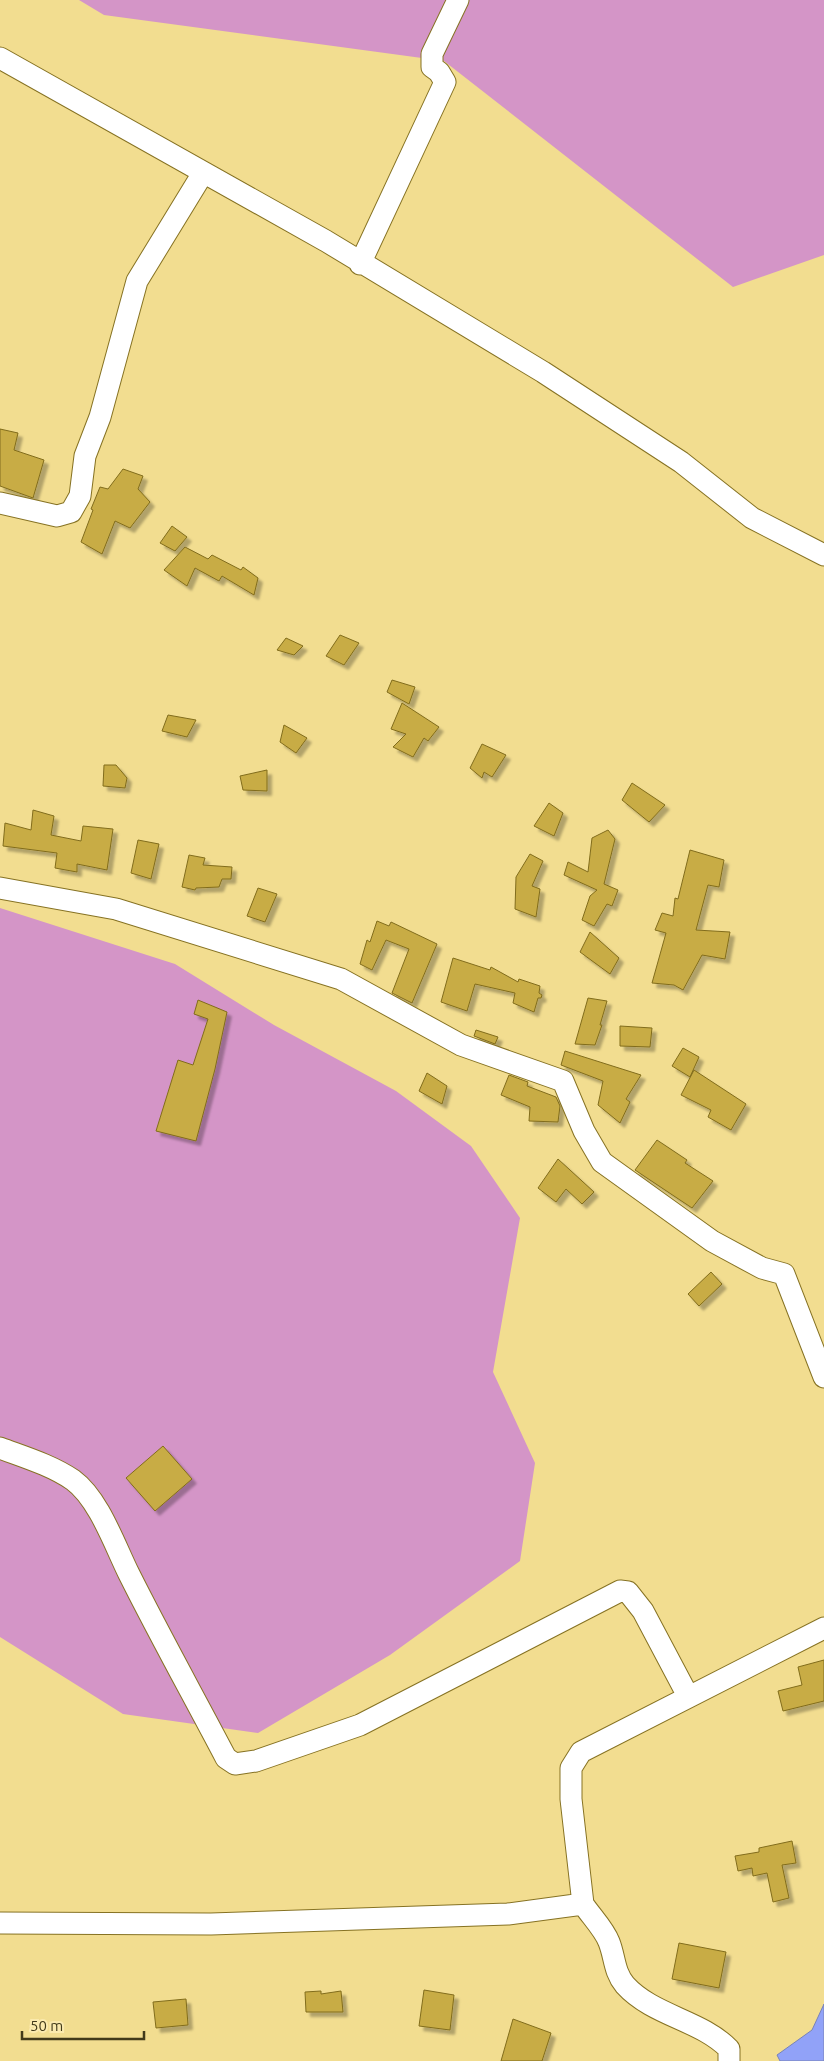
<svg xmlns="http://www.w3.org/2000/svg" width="824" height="2061" viewBox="0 0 824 2061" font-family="Ubuntu,sans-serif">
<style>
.green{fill:#d495c7}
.water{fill:#91a2f8;stroke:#7983b5}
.building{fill:#c8ac44;stroke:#816c1c;filter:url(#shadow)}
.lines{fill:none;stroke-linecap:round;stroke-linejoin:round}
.minor-casing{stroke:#867223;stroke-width:23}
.minor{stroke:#fff;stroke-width:21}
</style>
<defs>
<filter id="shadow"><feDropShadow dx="4.5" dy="4.5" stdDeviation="1" flood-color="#0004"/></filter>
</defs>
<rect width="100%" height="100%" fill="#f2dd90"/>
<path class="green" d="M79,0H824V255L733,287L444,61L104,15Z
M0,908L175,964L274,1025L396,1091L471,1146L520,1218L493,1372L535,1463L520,1561L390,1655L258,1733L123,1714L0,1637Z"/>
<path class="water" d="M824,2004V2061H780L777,2055L812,2030Z"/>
<path class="building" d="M0,429L18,433L14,450L44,460L33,498L0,486Z
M123,469L143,476L138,489L150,502L130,528L115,521L102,554L81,542L93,510L91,509L100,487L108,489Z
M172,526L187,537L175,551L160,543Z
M185,547L208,559L212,555L241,570L243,567L258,578L254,595L222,576L219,581L195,568L187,586L164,570Z
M340,635L359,643L344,665L326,656Z
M286,638L303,646L294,655L277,650Z
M392,680L415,687L409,704L387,692Z
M402,703L439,727L428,741L424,738L413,757L393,747L406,734L391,729Z
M168,715L196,720L187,737L162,731Z
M284,725L307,738L296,753L280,742Z
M482,744L506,755L492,777L484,772L482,778L470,768Z
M104,765H116L127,778L125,788L103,786Z
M267,770V791L243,790L240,776Z
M632,783L665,805L649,822L622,800Z
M549,803L563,813L554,836L534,826Z
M33,810L54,816L51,835L81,841L83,826L113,829L107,870L77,864V872L55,868L57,853L3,846L5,823L31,830Z
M608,830L615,839L604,884L618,890L612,906L607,904L594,926L582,920L590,896L597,890L564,875L568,862L588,872L592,838Z
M138,840L159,844L151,879L131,873Z
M690,850L724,860L719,887L708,885L696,930L730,932L725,959L702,955L683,990L674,985L652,983L666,933L655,930L662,913L673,916L675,898L678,899Z
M530,854L543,861L532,886L540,889L536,917L515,909L516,877Z
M189,855L205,858L203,865L232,867L231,879H222L219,887L196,888L195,890L182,887Z
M258,888L277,894L265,922L247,916Z
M377,921L389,926L391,922L437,944L412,1003L392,993L409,949L386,940L372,970L360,964L367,940L370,942Z
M590,932L619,958L610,974L580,952Z
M453,958L490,970L491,967L518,982L519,979L540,986L539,993L542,995L541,998H538L534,1012L513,1003L515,993L475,984L467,1011L441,1002Z
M588,998L607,1001L600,1025H602L595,1045L575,1044Z
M198,1000L227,1012L215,1069L196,1141L156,1131L178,1060L193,1065L208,1019L194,1014Z
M620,1026L652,1028L650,1047L620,1046Z
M476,1030L498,1037L495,1044L474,1036Z
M683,1048L699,1057L690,1077L672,1066Z
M565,1051L641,1075L626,1099L630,1102L620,1123L598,1105L603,1081L561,1065Z
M694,1070L746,1104L731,1130L708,1117L711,1110L681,1095Z
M427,1073L447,1086L442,1104L419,1091Z
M509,1075L528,1082L527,1086L556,1097L560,1106L558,1122L529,1121L530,1107L501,1095Z
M657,1140L687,1160L685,1163L713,1181L692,1208L635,1170Z
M558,1159L594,1192L582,1204L566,1189L556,1202L538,1188Z
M711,1272L722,1284L699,1306L688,1294Z
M163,1446L192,1479L155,1511L126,1478Z
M824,1660V1701L783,1711L778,1691L802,1685L798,1667Z
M792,1841L796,1863L782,1865L789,1898L773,1902L767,1873L753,1876L752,1868L738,1871L735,1856L759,1852V1848Z
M679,1943L726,1952L719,1988L672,1979Z
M424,1990L454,1995L450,2030L419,2026Z
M321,1991V1994L341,1991L343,2012H306L305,1992Z
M186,1999L188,2025L156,2028L153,2002Z
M513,2019L551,2033L542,2061H501Z"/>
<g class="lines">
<defs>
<path id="minor" d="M0,58L326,241L543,372L681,462L752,518L824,555
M360,264L445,82L439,72L432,67V54L458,0
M0,503L57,516L71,512L80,496L85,456L100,417L137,281L203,173
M0,888L116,909L341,979L461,1045L563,1081L584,1131L602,1162L712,1241L762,1268L784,1274L824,1377
M0,1448C24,1457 51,1465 73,1480C99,1499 115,1546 129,1574C160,1636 194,1697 226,1758L235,1764L256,1761L360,1725L620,1591L628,1592L643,1611L688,1696
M583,1904C591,1916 604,1929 609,1942C615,1957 614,1972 625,1985C653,2016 701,2020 729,2049V2061
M0,1923L211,1924L508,1914L583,1904L571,1799V1768L581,1752L824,1628"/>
</defs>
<use href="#minor" class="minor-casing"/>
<use href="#minor" class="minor"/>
</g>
<path d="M22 2031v8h122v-8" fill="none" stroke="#423a1a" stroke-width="2.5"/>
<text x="30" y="2031" font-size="15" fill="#423a1a" stroke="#fbeaae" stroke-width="4" paint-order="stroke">50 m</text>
</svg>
